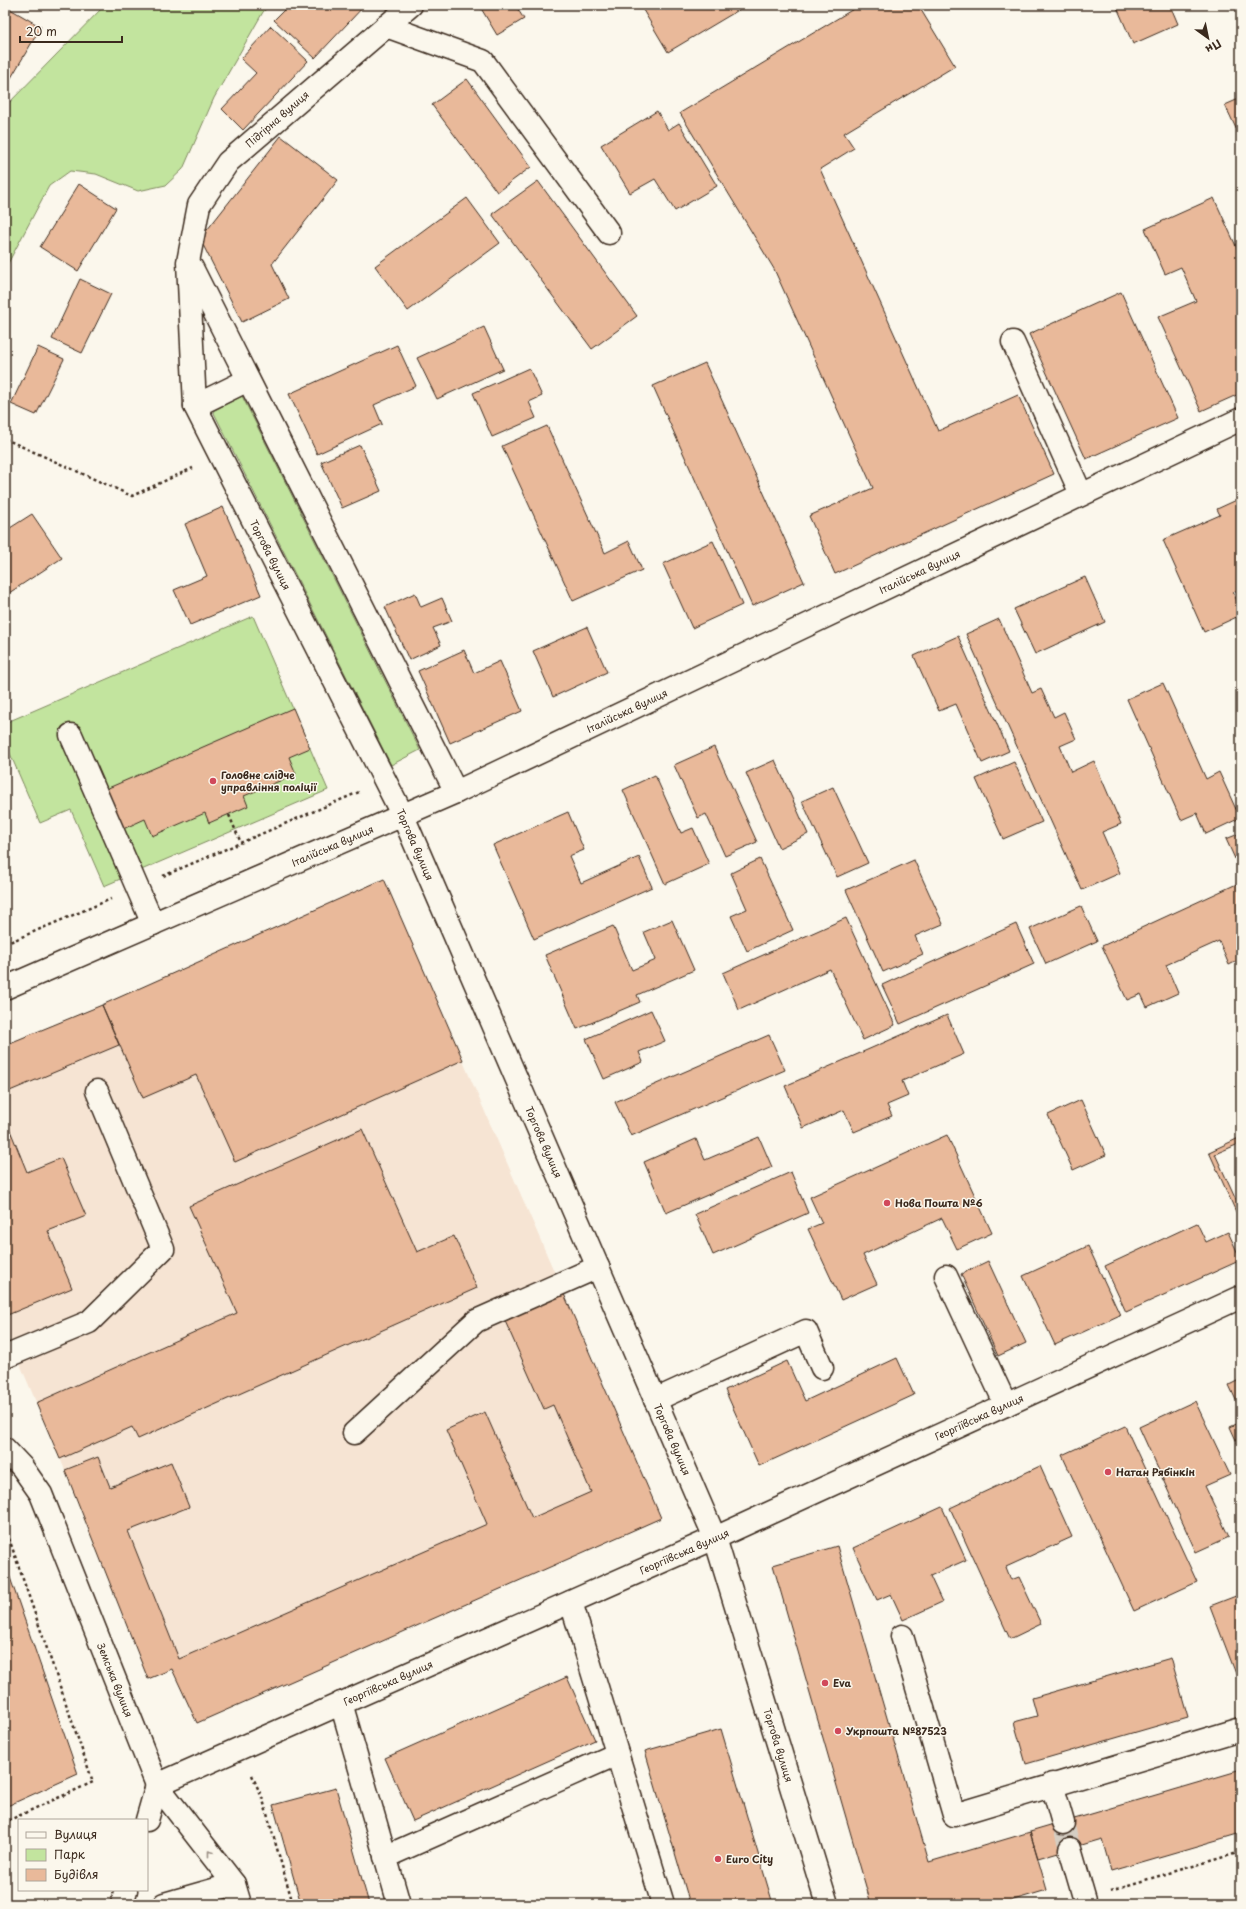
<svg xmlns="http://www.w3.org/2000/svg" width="1246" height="1909" viewBox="0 0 1246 1909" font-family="'Playpen Sans',sans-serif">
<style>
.built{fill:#f6e4d3}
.green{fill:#c2e49e;stroke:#7e875e}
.building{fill:#e9b99a;stroke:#3b2a1e}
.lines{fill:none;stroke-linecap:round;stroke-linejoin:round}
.minor-tunnel{stroke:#d5cec3;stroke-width:22;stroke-dasharray:22 11;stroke-linecap:butt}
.minor-casing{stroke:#3b2a1e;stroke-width:25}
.path{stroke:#3b2a1e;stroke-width:2.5;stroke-dasharray:3 3;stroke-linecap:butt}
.minor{stroke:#fbf7ec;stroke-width:22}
.oneway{stroke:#9b9085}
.poi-dot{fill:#d1495b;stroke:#fbf7ec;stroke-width:1.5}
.labels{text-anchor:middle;stroke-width:3;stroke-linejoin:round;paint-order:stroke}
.street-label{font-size:10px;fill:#3b2a1e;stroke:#fbf7ec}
.poi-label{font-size:10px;font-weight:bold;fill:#3b2a1e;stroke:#fbf7ec;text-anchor:start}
</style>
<rect width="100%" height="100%" fill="#fbf7ec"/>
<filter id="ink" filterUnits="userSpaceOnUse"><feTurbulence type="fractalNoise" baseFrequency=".025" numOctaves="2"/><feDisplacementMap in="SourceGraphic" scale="8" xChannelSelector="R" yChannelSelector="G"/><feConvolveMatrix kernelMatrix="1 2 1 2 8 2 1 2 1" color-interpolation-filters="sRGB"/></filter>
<g filter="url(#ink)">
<path class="built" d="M384,879L661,1518L197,1723L172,1669L148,1679L65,1470L5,1329V1045L102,1005Z"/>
<path class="green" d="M105,5H270L263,12L214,98L183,169L166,185L138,191L96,174L70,171L49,186L5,269V107Z
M242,396L420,750L391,765L213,411Z
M253,616L328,790L104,886L71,810L40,823L5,742V723Z"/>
<path class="building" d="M289,5H365L315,58L274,20Z
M479,5H515L524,19L497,35Z
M652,5H670L672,9L678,5H747L668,52L643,10Z
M860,5H918L955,66L844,133L854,148L820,169L938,431L1018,395L1054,474L835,574L809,516L873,488L774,269L680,113Z
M1116,5H1170L1178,24L1133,44Z
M5,6L41,27L5,88Z
M271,26L308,61L243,130L222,109L256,73L241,59Z
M467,79L531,167L497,192L432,105Z
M1241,98V139L1225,105Z
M657,111L668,130L679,123L717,186L675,211L655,179L630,193L601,145Z
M281,136L338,180L272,264L289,299L242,322L200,239Z
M538,181L637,316L592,349L492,214Z
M79,184L116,208L78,271L40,247Z
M467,198L500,243L408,311L375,266Z
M1214,198L1241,257V393L1201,411L1158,317L1196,301L1181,267L1165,274L1145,229Z
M80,279L111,294L82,353L52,339Z
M1121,292L1178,418L1086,459L1029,334Z
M484,327L503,369L437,399L417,358Z
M397,345L416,386L374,405L382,424L317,454L289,394Z
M38,347L64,359L36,415L11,404Z
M705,363L804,582L752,606L653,386Z
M529,368L542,396L529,402L536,418L492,437L473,393Z
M547,426L605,553L629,541L642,570L573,601L502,446Z
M360,445L381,491L342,508L321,462Z
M1241,498V589L1233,592L1241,610V615L1204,632L1163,540L1220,515L1217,509Z
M223,507L261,595L190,625L174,590L207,576L185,524Z
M32,514L62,558L6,595L5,521L10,528Z
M713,541L742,605L692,628L663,564Z
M1085,577L1105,622L1035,654L1014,609Z
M415,593L421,607L442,598L452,621L433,628L441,645L409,660L385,607Z
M999,619L1032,693L1041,689L1054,717L1064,712L1076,739L1060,746L1071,772L1094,761L1121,824L1102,832L1120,873L1082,890L966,634Z
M587,627L607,672L553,697L533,651Z
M958,636L1009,751L982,763L956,704L939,711L914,656Z
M464,650L474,673L500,661L522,711L450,743L418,671Z
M1163,683L1206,779L1219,772L1240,818L1206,834L1197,813L1181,820L1127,699Z
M293,708L310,748L289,757L296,774L244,796L248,806L209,823L205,813L152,836L145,819L123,829L106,789Z
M714,747L757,842L725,856L706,814L698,818L674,765Z
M775,760L808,834L779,848L746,773Z
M1014,762L1042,822L1003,839L976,779Z
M655,775L681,833L693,828L709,864L665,884L623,790Z
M833,787L868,863L837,877L802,801Z
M568,812L584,850L569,856L581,883L639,857L652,887L534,939L493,845Z
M1241,833V872L1226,839Z
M760,859L793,930L747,951L731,916L747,909L731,873Z
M914,860L943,924L915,936L923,954L883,972L846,890Z
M384,879L463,1060L235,1162L196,1075L143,1098L102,1005Z
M1241,882V959L1229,965L1219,941L1166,965L1178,993L1147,1007L1141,994L1127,1000L1102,946Z
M1081,906L1097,941L1046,964L1030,929Z
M846,918L895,1025L863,1040L830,969L739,1010L723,973Z
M672,920L694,970L637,995L640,1002L577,1029L545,955L613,926L632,970L656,960L644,932Z
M1016,924L1034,964L900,1024L882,985Z
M102,1005L119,1045L5,1093V1045Z
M651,1010L665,1041L639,1052L643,1062L604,1079L586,1039Z
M947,1015L964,1054L902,1081L908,1096L887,1105L892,1116L854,1132L844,1110L803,1128L785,1086Z
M769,1035L785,1070L631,1136L615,1102Z
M1081,1100L1106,1155L1073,1170L1048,1115Z
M5,1118L27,1172L61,1158L86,1216L48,1231L72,1288L5,1316Z
M362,1129L417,1252L454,1236L477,1288L138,1439L132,1427L60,1459L36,1403L237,1313L189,1206Z
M947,1135L992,1233L957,1249L942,1218L863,1255L877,1284L841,1300L808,1229L822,1223L810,1197Z
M759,1137L772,1167L666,1213L644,1162L696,1139L705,1160Z
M1241,1137V1143L1215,1154L1241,1211V1223L1209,1152Z
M791,1172L808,1213L713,1255L695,1214Z
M1197,1223L1206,1242L1228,1232L1241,1260L1126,1312L1105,1266Z
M1088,1246L1120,1315L1055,1345L1023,1276Z
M988,1261L1026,1343L998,1356L961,1274Z
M564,1294L661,1518L197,1723L172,1669L148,1679L65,1470L98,1457L110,1487L171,1462L189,1507L128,1531L179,1659L487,1524L446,1430L485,1412L532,1518L591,1492L553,1405L544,1409L505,1321Z
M897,1358L914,1395L759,1466L725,1390L787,1361L805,1401Z
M1241,1379V1411L1229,1385Z
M1195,1401L1230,1475L1205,1486L1229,1537L1196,1552L1139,1427Z
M1241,1422V1451L1230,1427Z
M1125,1426L1197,1582L1134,1611L1062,1455Z
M1040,1466L1072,1537L1006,1567L1011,1580L1019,1577L1041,1624L1010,1639L950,1508Z
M942,1507L966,1560L930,1576L942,1602L903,1620L891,1594L877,1600L853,1548Z
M837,1546L929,1862L1030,1832L1047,1890L1000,1904H871L773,1565Z
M5,1563L78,1774L5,1807Z
M1241,1594V1687L1210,1606Z
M1171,1658L1188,1717L1026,1764L1014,1722L1037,1716L1032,1698Z
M567,1677L595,1740L413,1821L385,1758Z
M721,1729L773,1904H690L645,1751Z
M1241,1770V1833L1111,1871L1102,1839L1038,1858L1030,1832Z
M336,1788L369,1904H301L273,1805Z"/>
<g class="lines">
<path class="minor-tunnel" d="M1063,1823L1070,1849"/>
<defs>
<g id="minor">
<path id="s1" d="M411,5L228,162L199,205L188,262L195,406L403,816L715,1538L827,1904"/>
<path d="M386,26L483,61L609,233"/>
<path d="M192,268L456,792"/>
<path d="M1013,342L1081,494"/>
<path d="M195,406L248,380"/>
<path d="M71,735L153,924"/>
<path id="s2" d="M5,988L456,792L1241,419"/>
<path d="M946,1276L1006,1405"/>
<path d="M5,1357L89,1322L163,1249L97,1091"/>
<path d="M655,1400L806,1331L822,1368"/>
<path d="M354,1433L476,1321L598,1267"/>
<path id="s3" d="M5,1449L22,1467L41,1494L157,1785L234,1884L240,1904"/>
<path d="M571,1602L663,1904"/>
<path d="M902,1636L954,1815L1241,1729"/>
<path d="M341,1703L399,1904"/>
<path d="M1052,1784L1063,1823"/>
<path id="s4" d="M147,1820L157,1785L715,1538L1241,1297"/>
<path d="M1070,1849L1086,1904"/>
<path d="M385,1857L617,1754"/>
<path d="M122,1904L126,1890"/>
<path d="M164,1904L234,1884"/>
</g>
</defs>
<use href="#minor" class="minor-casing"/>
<path class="path" d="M5,439L132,496L193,468
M229,815L241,843
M163,876L359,792
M5,944L111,899
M5,1527L93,1782L5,1822
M252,1775L263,1800L293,1904
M1111,1890L1241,1852"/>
<use href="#minor" class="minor"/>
</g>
<defs><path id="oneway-chevron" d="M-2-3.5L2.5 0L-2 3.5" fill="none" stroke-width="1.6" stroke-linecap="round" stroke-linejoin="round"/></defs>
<use class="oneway" href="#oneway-chevron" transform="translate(210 1853) rotate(-128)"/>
</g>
<g class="poi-dot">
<circle cx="213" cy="781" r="4"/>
<circle cx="887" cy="1203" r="4"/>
<circle cx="1108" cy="1472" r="4"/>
<circle cx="825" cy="1683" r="4"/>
<circle cx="838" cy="1731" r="4"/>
<circle cx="718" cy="1859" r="4"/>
</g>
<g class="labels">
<g class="street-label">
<text transform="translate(277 119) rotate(-41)" y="4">Підгірна вулиця</text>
<text dy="4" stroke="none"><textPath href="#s1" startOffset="662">Торгова вулиця</textPath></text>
<text dy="4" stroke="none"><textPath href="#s2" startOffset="1005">Італійська вулиця</textPath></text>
<text dy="4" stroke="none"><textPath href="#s2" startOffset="681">Італійська вулиця</textPath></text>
<text dy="4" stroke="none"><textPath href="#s1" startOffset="986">Торгова вулиця</textPath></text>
<text dy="4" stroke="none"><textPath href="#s2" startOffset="357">Італійська вулиця</textPath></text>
<text dy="4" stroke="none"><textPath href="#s1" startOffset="1310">Торгова вулиця</textPath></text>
<text dy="4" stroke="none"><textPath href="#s4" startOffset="937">Георгіївська вулиця</textPath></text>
<text dy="4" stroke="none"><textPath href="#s1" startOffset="1634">Торгова вулиця</textPath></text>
<text dy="4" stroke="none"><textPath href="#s4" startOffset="613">Георгіївська вулиця</textPath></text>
<text dy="4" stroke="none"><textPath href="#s3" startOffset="258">Земська вулиця</textPath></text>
<text dy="4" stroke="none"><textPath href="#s4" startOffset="289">Георгіївська вулиця</textPath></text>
<text dy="4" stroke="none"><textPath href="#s1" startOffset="1958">Торгова вулиця</textPath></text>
</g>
<g class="poi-label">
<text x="221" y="779">Головне слідче<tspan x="221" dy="12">управління поліції</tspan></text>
<text x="895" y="1207">Нова Пошта №6</text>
<text x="1116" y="1476">Натан Рябінкін</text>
<text x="833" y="1687">Eva</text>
<text x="846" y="1735">Укрпошта №87523</text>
<text x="726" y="1863">Euro City</text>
</g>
</g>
<rect width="1246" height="1909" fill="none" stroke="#fbf7ec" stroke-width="20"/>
<rect x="10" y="10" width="1226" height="1889" fill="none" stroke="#3b2a1e" stroke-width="1.5" filter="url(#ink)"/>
<rect x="18" y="1819" width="130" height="72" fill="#fbf7ec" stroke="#aea59a"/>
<rect x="26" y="1832" width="20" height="6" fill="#fbf7ec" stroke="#aea59a"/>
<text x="54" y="1839" font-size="12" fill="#3b2a1e">Вулиця</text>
<rect x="26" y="1849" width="20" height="12" fill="#c2e49e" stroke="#aea59a"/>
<text x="54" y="1859" font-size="12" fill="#3b2a1e">Парк</text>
<rect x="26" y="1869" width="20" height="12" fill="#e9b99a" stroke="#aea59a"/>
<text x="54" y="1879" font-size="12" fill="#3b2a1e">Будівля</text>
<g transform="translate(1208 38) rotate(147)" stroke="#fbf7ec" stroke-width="3" paint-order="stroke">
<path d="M0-3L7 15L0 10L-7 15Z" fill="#3b2a1e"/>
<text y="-6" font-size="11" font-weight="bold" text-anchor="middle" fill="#3b2a1e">Пн</text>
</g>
<path d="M20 36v6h102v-6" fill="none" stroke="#3b2a1e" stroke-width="2"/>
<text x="26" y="36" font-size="12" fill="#3b2a1e" stroke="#fbf7ec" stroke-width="3" paint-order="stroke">20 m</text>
</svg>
